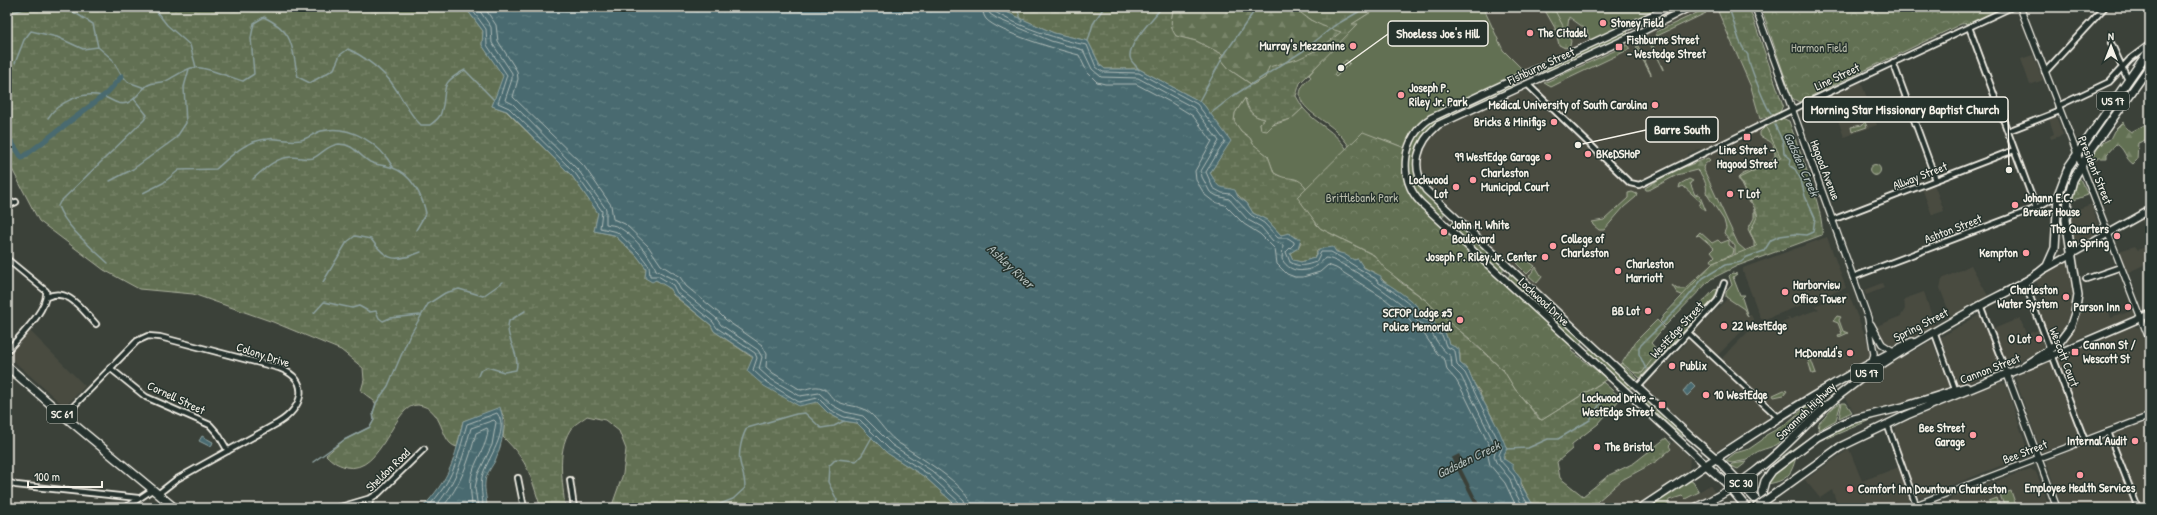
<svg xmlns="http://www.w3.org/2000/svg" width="2157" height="515" viewBox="0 0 2157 515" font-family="'Patrick Hand',sans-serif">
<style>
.built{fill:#494b41}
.grass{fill:#627052;stroke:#abb09d}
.forest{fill:url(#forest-firs);stroke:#abb09d}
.wetland{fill:url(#wetland-marsh);stroke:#abb09d}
.park{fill:url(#park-crowns);stroke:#abb09d}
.water{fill:url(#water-ripples);stroke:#8da1a0}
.pier{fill:#3b4139}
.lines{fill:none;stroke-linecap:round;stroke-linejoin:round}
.shore{stroke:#b0bbb8;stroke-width:1}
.stream{stroke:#8da1a0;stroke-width:1.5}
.canal{stroke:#496b70;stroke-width:5}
.minor-casing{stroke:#f4f1e8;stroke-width:8}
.tertiary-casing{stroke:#f4f1e8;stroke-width:8}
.secondary-casing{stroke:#f4f1e8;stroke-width:9}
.primary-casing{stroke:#f4f1e8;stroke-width:10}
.trunk-casing{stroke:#f4f1e8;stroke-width:10}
.minor{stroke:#26332d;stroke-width:4.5}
.tertiary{stroke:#26332d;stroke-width:5.5}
.secondary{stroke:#26332d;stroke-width:6}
.primary{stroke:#26332d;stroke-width:7}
.trunk{stroke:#26332d;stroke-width:7}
.trunk-bridge-casing{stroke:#f4f1e8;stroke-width:10;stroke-linecap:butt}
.trunk-bridge{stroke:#26332d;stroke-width:7}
.poi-dot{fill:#ff9aa2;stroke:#26332d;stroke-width:1.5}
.labels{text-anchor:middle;stroke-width:3;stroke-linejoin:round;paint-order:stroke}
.shield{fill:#26332d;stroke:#b6b8b0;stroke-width:1}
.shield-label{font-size:11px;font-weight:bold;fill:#f4f1e8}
.poi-label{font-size:12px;font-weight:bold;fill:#f4f1e8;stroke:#26332d;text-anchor:start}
.park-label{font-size:12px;fill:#babdac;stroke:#26332d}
.street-label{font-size:12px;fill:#f4f1e8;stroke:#26332d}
.water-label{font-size:13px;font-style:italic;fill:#b0bbb8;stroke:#26332d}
.leader{fill:none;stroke:#f4f1e8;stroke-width:1.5}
.callout-dot{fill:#f4f1e8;stroke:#26332d;stroke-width:1.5}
.callout{fill:#26332d;stroke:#f4f1e8;stroke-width:1.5}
.callout-label{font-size:13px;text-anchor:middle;font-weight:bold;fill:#f4f1e8}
</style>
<defs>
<pattern id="forest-firs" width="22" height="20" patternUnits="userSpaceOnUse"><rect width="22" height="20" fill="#627052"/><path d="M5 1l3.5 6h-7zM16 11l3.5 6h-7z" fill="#79856b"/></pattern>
<pattern id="wetland-marsh" width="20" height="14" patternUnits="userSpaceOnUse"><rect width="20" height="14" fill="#627052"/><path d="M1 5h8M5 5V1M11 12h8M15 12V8" fill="none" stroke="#79856b"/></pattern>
<pattern id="park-crowns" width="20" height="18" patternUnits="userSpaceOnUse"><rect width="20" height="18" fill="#627052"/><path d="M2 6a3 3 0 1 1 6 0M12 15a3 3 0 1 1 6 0" fill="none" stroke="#79856b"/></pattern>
<pattern id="water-ripples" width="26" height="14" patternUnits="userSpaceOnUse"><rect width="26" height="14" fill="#496b70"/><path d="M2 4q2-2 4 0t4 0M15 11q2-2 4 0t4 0" fill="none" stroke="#648184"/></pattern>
</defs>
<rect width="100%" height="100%" fill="#3b4139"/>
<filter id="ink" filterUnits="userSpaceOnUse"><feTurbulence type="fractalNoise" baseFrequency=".025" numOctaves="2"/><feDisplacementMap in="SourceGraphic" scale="8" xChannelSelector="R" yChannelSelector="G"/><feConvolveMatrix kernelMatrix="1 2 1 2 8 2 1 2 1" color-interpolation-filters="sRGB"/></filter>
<g filter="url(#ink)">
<path class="built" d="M1483,7H1553L1587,30L1590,41L1524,71L1503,50Z
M1697,7H1716L1751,87L1761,121L1704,149H1698L1688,154L1687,158L1641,181H1631L1609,156L1539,91V83Z
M2033,55L2043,80L2030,85L2021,59Z
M1861,82L1877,125L1844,137L1830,97Z
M1524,90L1528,92L1546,110L1554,116L1555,119L1631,186L1638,187L1708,154L1732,145L1745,140L1749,133L1765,125L1781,158L1758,215L1757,246L1713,263L1636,341L1619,366L1429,189L1421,177L1419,162L1422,147L1436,130Z
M2056,116L2063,135L2051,139L2050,136L2054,134L2049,119Z
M1934,184L1944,211L1932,215L1922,188Z
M2091,204L2101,232L2074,247L2070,228L2069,213Z
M2150,214V238L2141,219Z
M1827,237L1846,288L1765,319H1761L1743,272V268Z
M2135,246L2138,250L2145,247L2147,249L2150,248V262L2127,273L2119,251Z
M2067,262L2073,283L2072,306L2064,328L2051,343L2035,306L2044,302L2036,280L2065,262Z
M1971,265L1988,296L1951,317L1940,288L1942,279Z
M1732,273H1737L1733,277L1740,295H1745L1742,298L1748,315H1751L1755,323L1743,330L1720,353L1717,355L1697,337L1695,331L1726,300V292L1732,284L1729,276Z
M1882,283L1884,288L1866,295L1864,290Z
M1924,292L1935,326L1897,345L1888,346L1884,343L1877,326L1901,316L1905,309L1904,299Z
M1848,293L1871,350L1870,359L1783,410L1776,411L1723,361V357L1748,332L1757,328L1761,331L1789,320L1785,317L1791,319L1819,309L1814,306Z
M2100,303L2103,310L2108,309L2111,318L2134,310L2136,316L2066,343L2081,311Z
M1979,315L1999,362L2000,368L1964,385H1958L1941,337Z
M2020,318L2026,334L2041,329L2047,347L2037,353L2006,366L1991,330Z
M2133,326L2140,328L2150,354V413L2086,436L2056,359L2060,355Z
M28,329L85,386L65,407L7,355Z
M1692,339L1769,413L1767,420L1717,451L1707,448L1645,389L1646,384L1674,356V354L1684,346L1686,340Z
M1932,341L1950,387V390L1937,396L1856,416L1844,395L1864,378Z
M2052,361L2082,438L2044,451L2040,449L2015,378L2018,373Z
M1994,383H2003L2006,385L2027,449L2025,456L1922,497L1916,496L1895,434L1896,426Z
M2150,419V508H2140L2113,435L2115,433Z
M2106,436L2134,508H2062L2046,461Z
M1674,441L1690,458L1689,468L1686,473L1638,508H1590L1622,480L1641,471L1667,453L1671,449L1669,446Z
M1849,449L1862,481L1899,467L1910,497L1909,501L1892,508H1839L1832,490L1820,498L1805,480Z
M2030,469L2036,472L2050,508H1951L1949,502L1952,497Z
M1710,485L1724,508H1664L1669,504V500L1682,496L1694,495Z
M1938,502L1941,504L1943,508H1921Z"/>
<path class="grass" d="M1379,7H1483L1503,50L1524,71L1430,115L1416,126L1405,148L1379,138L1352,150C1347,143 1341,135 1334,129C1318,115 1282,101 1311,77L1309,75L1352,24Z
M1553,7H1663L1590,41L1587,30L1569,17L1567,32L1569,39Z
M1681,7H1685L1644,28L1642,27L1651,20Z
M1703,10L1706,13L1657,36L1656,32Z
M1627,30L1628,35L1534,78H1532L1563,59Z
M1651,41L1663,69V70L1649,42Z
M1627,45L1630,49L1561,82L1551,87L1544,83Z
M1638,46L1651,74V75L1636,47Z
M1513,83L1514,87L1470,108L1468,106Z
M1245,98C1247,111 1252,117 1266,119L1260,123L1261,129L1291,119L1303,108C1318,126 1334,129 1348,151L1308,189L1297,180L1286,179L1274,173L1268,156L1253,144L1250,138L1241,131L1234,121L1235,113Z
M1455,109L1459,110V112C1449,117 1438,122 1429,129C1413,143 1409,168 1420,186C1426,195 1436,203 1444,211V215L1440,216C1406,194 1394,147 1430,121C1438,116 1448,113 1455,109Z
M1689,179L1693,181L1690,183L1695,195L1699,194L1706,211L1699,206L1701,202L1683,186L1679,188L1680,184Z
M1453,222H1456L1503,265V271H1499L1453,228L1451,224Z
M1700,232L1712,243L1718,240L1721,243L1729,240V245L1734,249L1733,254L1713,263L1711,260L1715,256L1711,251L1714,248L1699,235L1696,236Z
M1525,256V259L1535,266L1527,274L1517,264Z
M1536,267L1542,277L1537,283L1529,276Z
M1732,273L1737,274L1733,277L1740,295H1745L1742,298L1748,317L1744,309L1726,297V292L1732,285L1729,276Z
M1510,274L1514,275L1539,301L1533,303L1509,280L1508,278Z
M1718,289L1714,299L1640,378L1633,372L1642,373L1653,356L1714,290Z
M1553,312L1582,339V342L1578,344L1550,318L1549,315Z
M1837,316L1841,317L1839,320L1843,331L1848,333L1839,337L1838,335L1842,334L1838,323L1833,321Z
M1589,349H1593L1632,386V388H1628L1590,355L1588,353Z
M1810,352V357L1816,373L1812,374L1807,357L1804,354Z
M1621,363L1638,379L1633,380L1619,366Z
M1784,390L1787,391L1784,395L1774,397L1773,395Z
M1637,392H1640L1684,434L1683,437L1637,396Z
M1812,401V405L1802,415L1796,417C1792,425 1784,441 1776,445C1765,450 1756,449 1748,460L1732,463L1725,461L1735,453L1749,449L1762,440L1766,435L1786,424Z
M1841,403L1836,420L1818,430L1819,423C1827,417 1831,406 1841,403Z
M1842,403H1846L1852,412L1839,418Z
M1877,417L1828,438L1822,436L1853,421Z
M1814,436L1790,453L1760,489C1756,470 1797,447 1810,437Z
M1797,453C1792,474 1788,481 1767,484L1773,474Z
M1747,462L1738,469L1730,466L1732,464Z
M1689,480L1693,482L1699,492L1685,499L1682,496L1669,500C1667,511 1656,508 1648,508Z
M2011,491L2017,508H2005L2000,495Z
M1997,498L2000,508H1991L1989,501Z"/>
<path class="forest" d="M1174,7H1295L1310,20L1345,33L1309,75L1254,86L1230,70L1220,58L1224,55L1196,41L1176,36C1169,27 1171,18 1174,7Z
M2123,122L2126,128L2131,132L2148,123L2150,138L2138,143L2137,160L2133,164C2125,159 2125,148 2116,144L2107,154V158H2099L2091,162V155L2104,142L2110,139L2114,131Z
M1767,125L1785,158L1751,200L1750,203L1738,178C1744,171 1754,172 1758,164C1765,164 1770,163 1775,156C1774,140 1771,143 1760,136V132Z
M1708,158L1710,160L1704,165L1703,168L1738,244L1746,251L1754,248V241L1748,229L1754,218V209L1758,217L1761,242L1750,252L1684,296L1677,293L1672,285L1677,289H1685L1710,266L1735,256V246L1724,233L1726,228L1724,220L1706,193C1708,186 1703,175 1697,170L1677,175L1649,190H1646L1645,188L1671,172Z
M1632,192L1637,194L1636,197L1624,207L1604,230H1599L1593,225L1592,222L1604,220L1628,198V193Z"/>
<path class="wetland" d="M7,7H465L483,31L482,45L504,76L492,106L506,111L572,176L598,213L594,231L614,235L637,256L646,268L645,278C656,280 669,283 673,295L711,325L714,331L817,402L828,413L843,421L857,423L887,453L925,477L959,508H611L623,474L626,449L619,431L605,420L587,416C582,420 573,425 570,430C556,453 563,483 565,508H541C529,473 530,464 503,437L505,421L500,408L463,421L457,447C439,443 445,408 418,405C393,403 383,475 346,467C336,464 333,462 326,455L344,440L370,427L374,420L373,412L376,405L374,401L361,391L364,380L363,368L341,350L273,322L193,294L139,289L104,270L39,221L13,171L7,164Z
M995,7H1174C1171,18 1169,27 1176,36L1196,41L1224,55L1220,58L1230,70L1252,85L1265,78L1269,67L1298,59L1321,48L1341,32C1324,27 1307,21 1295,7H1379L1352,24H1358L1300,83L1296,96L1303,108L1291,119L1275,123L1267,131L1261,130L1260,123L1265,119C1251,116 1249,111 1245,98L1235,113L1234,121L1241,131L1250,138L1253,144L1268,156L1274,173C1284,179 1286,177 1295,179C1312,184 1313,210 1316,224L1320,228L1377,257L1399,281L1427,301L1504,371L1515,389L1539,419L1542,420L1603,382L1621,398L1598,424L1572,444V449L1557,462L1560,478L1583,496L1609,475L1634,463L1666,438L1671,444L1669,446L1671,449L1657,461L1622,480L1590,508H1535C1523,491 1519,471 1504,459V453L1493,418L1481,397L1480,392L1473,382L1469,371L1460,363V354L1457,348C1450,346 1445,342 1446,334C1444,332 1439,330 1438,329C1431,322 1436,318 1424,315C1412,298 1392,291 1379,276C1372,269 1363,271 1358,259C1345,263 1335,241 1317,251L1314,258L1301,262L1293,260L1290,253L1298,248L1301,242C1296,236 1288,233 1281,235L1267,220L1253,213L1247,203L1231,189C1217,191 1216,182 1210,173L1230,141L1204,105L1199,101L1139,69H1105L1100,65L1088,41L1054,33Z
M1543,7H1553L1571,41L1570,46L1565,48L1559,45L1555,28Z
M1716,7H1749L1783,105L1780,112L1760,119L1751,87Z
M1782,118L1789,121C1797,146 1825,211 1822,235L1737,266L1711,279L1665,326L1660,321L1664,315L1713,263L1757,246L1750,232L1758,215L1739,178L1781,158L1765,125Z
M1657,320L1664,327L1651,343L1658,351L1642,373L1633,372L1622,363L1636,341Z"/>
<path class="park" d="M1761,7H2005L1971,23L1961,24L1799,102L1792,98Z
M1346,60L1350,63L1336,77L1334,75L1339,66Z
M1865,122L1867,127L1852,132L1851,127L1862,125Z
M1363,132L1405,148L1403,167L1408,187L1572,346V351L1607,379L1542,420L1540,419L1515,389L1504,371L1469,338L1441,316L1427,301L1386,270L1374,255L1320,228L1297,197Z
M1869.5 170a5.5 5.5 0 1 1 11 0a5.5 5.5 0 1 1-11 0Z
M2079,177L2088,195L2071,201Z"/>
<path class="water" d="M465,7H995L1054,33L1088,41L1100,65L1105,69H1139L1199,101L1204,105L1231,141L1210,173C1222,191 1214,185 1235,190L1238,197L1247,203L1253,213L1267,220L1281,235L1289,233L1295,238H1301L1298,248L1290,253L1293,260L1301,262L1314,258C1321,246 1320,249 1333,247L1336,252L1344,254L1354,260L1358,259L1364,268L1381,276V280C1394,287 1404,295 1415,304C1423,311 1419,312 1431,317L1439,330L1444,329L1449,344L1459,349L1460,363L1469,371L1473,382L1499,430L1507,449L1503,456L1504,459L1513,465V469L1521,479V485L1535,508H959L925,477L887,453L857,423L843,421L828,413L817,402L799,406L764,386L747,371L753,357L714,331L711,325L673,294L671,289L656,280L652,282L645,278L646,268L637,256L614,235L594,231L598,213L572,176L507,111L492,106L503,76L482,45L483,31Z
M1691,382L1696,387L1687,396L1683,391Z
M500,407C506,428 503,441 495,461C492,466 488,472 486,477C483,488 487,497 487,508H422C450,478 455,460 463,421Z
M202,436L213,442L211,447L199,441Z"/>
<path class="pier" d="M1459,454L1465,465L1461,468L1481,508H1477L1451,458Z"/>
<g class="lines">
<path class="shore" d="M470,7L486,29L487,45L507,75L498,103L509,108L575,173L602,211L600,228L617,232L639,253L649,266L650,276H658L673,285L677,293L713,322L717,328L755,353L757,358L753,370L766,382L799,402L818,398L830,410L844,417L860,420L889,449L928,474L960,503L961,508
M477,7L491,27L492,43L512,73V79L505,100L513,104L579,171L606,209V224C610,225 615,225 618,227C631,233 652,257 656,270L676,281L681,290L716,318L721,325L758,350L762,357L759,369L769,378L800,396L819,393L832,405L845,412L863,416L892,445L932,471L964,500L966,508
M484,7L496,25L498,41L517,71L518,79L513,97L584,166L611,205L613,219L625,224L648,246L661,265L680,277L686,286L720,314L726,320L762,345L767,354L766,367L773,373L801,390C808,389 815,385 822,388C828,390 830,397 835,400C844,406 854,405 864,409C877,416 884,432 896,441C913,454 972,486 972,508
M982,7C983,11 983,15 986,19C999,33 1059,50 1079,55L1087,72L1097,82L1105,84H1136L1172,103L1193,116L1212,141L1195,171L1196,180L1205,195L1214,202L1225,205L1244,224L1260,234L1275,249L1277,264L1287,274L1295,277H1303L1320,272L1328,265L1336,268L1385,299L1406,316L1414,326L1422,331L1437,353L1445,360L1447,370L1456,380L1465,396L1490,447L1488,456L1490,465L1505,483L1517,508
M988,7L990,14L998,19L1051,41L1083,50L1092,69L1101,77L1138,78L1194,108L1219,141L1201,171L1202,177L1210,192L1217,196L1229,199L1248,220L1261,227L1273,241L1283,245L1282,259C1291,277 1315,272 1325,258C1339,257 1396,299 1409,310C1413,314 1414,319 1418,322C1421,324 1425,324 1426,326C1435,336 1439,349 1451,356L1452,367L1461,376L1496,447L1494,456L1496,462L1510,479L1513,489L1524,508
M993,7L994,11C1011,24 1065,42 1087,45L1096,67L1103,72L1139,73L1197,104L1225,141L1206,172L1213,188L1222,193L1231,194L1251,215L1264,223L1278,238H1288L1294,242V244L1286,252L1290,262C1298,268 1307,265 1316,262L1321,252H1331L1342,258L1376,279L1379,283L1391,290L1414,308L1421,318L1429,321L1436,333L1442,335L1446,346L1455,351L1457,365L1465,373L1502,448L1499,455L1500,460L1514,476L1518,487L1530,508
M427,508C455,478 456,462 467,424L497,413C511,431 486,460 482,477C480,488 483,497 483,508
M434,508C457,482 462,460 471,428L494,420L496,422L492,445L478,474L475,488L478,508
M442,508C461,485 469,461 476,433L487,428L488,430C487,446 477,457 473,471C468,484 472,495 472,508"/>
<path class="stream" d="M57,7L74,13
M73,7L72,11L93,24L98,47L112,59L120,73L128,82L145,88
M112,7L123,12L136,7
M153,7L167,25L190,45L196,67
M1016,7L1022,21L1021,22
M1728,7C1736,22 1736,42 1748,55C1747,60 1766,108 1771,113
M7,14L30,7
M1088,41L1093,24L1104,7
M15,63L24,40L31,31L57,37L83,49L98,47
M1139,70C1137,66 1133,64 1131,60C1124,47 1154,18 1162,7
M1199,101L1224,55L1257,7
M1210,114L1233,96L1303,51L1334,26L1367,7
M48,118C58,102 83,91 102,96C110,98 117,106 127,103C136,100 140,90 148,85C153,82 160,83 166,81C174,77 182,71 191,68C204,65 230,78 243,81L254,74L251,38L254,23L264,17C296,33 291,47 298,77L310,83L334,69L340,55L348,49C362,55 385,72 393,85C403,99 409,114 421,125H430C434,122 440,118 441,113C449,89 436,85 465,70L494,100
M253,179C263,170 276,157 291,157C298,157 306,160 313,158C322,154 327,145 339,144C354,144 358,155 370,162C378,166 386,165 393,168C411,174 422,195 426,213L416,230
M110,181L133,169L176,138L186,123L184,87L189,69
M143,193L163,183L179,170L216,169C231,156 246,140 268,139C279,138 291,142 301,140C309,138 314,133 321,131C350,124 379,143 393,167
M108,263C92,248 65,226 58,206L60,202L144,120L147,115L134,99
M323,282L347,242L355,236L371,239C387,262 396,262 421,252
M314,313L324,302L352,308L359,306L370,312L376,311L379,318L383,321L390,318L420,315
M1646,369L1639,354V347L1683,303L1703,278L1725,265L1741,262L1747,257L1764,251L1771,240L1780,236L1795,234L1806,235L1813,232L1815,218L1805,196L1801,180L1795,169L1790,166L1791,159L1784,153L1783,142L1775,125
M478,376L480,371L487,367L504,372L516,370C521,354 504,338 509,321L525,311
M1506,449L1528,448L1548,439H1558L1590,420L1600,404L1612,395
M313,462L344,440L370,427L374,420L373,413L376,403L388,386L409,337L428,304L445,293L459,289L483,296L503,282
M710,508L733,499L745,488C745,477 742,472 740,462C738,453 742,436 747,428L796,414L805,413L821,428L834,426L844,421
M835,508L837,500L828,482L829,466L836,459L856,461L862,455L872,437"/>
<path class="canal" d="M7,135L22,158L107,93L122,76"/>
<defs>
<path id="minor" d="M1969,27L2036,208
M2111,43L2128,80
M1893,62L1936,180
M2045,72L2105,7
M1527,84L1630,183L1639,185L1800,106L2012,7
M2058,106L2109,82L2130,59L2150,44
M2008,131L2060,111
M7,206L16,202
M1832,220L2014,150
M7,259L46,291C49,309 19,337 7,351
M1853,277L2036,208L2058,195
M2086,279L2121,267
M2024,281L2085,441
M47,297C68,287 82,310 96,324
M1980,305L2007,374
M1934,331L1955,389
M1688,333L1778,417
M110,368L146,397L210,425L218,434L228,451
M1638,387L1718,300L1724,283
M64,416L137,341L148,336L160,337L279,368C312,380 303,408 278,423L177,479L158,494
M1887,424L1916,505
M2108,432L2138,508
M518,478L524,508
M570,480L574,508
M7,482L16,485L138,498
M125,508L152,490
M337,508L371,498
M368,508L371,498L379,493L424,449"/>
<path id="tertiary" d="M1755,7L1868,318L1874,354L1872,363
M2020,7L2150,341
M1871,324L1882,344L1893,351
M2007,374L2057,508
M1908,508L2150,416"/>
<path id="secondary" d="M1670,7L1431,118C1402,137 1397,178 1421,203L1706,465
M1690,7L1641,32L1438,125C1417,143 1410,167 1426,190L1690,436L1716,458
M2045,269L2150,210
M2028,366L2150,314"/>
<path id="primary" d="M7,366L64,416L175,508
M1716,458L1764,508
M1747,508L1725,482L1706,465C1772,421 1840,377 1912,342"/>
<path id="trunk" d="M1807,424C1856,375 1916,342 1976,308C1999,295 2027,284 2047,266L2055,248L2058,195L2069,166L2150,49
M1840,447L1907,415L2021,368L2058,344L2070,328L2075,313L2078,295L2066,220L2068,199L2073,180L2090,151L2150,66
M1641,508L1706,465
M1766,508L1762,492L1765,481L1772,471L1817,437L1850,420L1903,407L1966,387"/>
</defs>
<use href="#minor" class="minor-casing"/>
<use href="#tertiary" class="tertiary-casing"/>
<use href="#secondary" class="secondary-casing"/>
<use href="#primary" class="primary-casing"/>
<use href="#trunk" class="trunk-casing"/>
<use href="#minor" class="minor"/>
<use href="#tertiary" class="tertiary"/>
<use href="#secondary" class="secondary"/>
<use href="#primary" class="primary"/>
<use href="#trunk" class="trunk"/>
<defs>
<path id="trunk-bridge" d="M1695,508C1740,488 1773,459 1807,424
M1755,508L1840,447"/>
</defs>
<use href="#trunk-bridge" class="trunk-bridge-casing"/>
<use href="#trunk-bridge" class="trunk-bridge"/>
</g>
</g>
<g class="poi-dot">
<circle cx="1603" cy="23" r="4"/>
<circle cx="1530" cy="33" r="4"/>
<circle cx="1353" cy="46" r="4"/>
<rect x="1615" y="43" width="8" height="8" rx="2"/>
<circle cx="1401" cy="95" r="4"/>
<circle cx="1655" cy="105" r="4"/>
<circle cx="1554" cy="122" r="4"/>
<rect x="1743" y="133" width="8" height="8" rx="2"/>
<circle cx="1588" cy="154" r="4"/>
<circle cx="1548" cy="157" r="4"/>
<circle cx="1473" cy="180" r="4"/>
<circle cx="1456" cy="187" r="4"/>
<circle cx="1730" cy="194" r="4"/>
<circle cx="2015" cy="205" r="4"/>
<circle cx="1444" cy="232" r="4"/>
<circle cx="2117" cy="236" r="4"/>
<circle cx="1553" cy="246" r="4"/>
<circle cx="2026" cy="253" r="4"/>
<circle cx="1545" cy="257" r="4"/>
<circle cx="1618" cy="271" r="4"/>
<circle cx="1785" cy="292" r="4"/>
<circle cx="2066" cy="297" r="4"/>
<circle cx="2128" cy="307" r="4"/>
<circle cx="1648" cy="311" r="4"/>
<circle cx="1460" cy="320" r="4"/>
<circle cx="1724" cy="326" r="4"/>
<circle cx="2039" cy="339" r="4"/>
<rect x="2071" y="348" width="8" height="8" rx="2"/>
<circle cx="1850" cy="353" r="4"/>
<circle cx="1672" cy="366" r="4"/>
<circle cx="1706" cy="395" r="4"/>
<rect x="1658" y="401" width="8" height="8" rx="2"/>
<circle cx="1973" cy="435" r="4"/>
<circle cx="2135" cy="441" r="4"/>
<circle cx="1597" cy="447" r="4"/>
<circle cx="2080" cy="475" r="4"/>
<circle cx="1850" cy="489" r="4"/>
</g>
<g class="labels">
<g class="shield">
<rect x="2097" y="92" width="32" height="18" rx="3"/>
<rect x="1851" y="364" width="32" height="18" rx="3"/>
<rect x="47" y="405" width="30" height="18" rx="3"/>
<rect x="1725" y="474" width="32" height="18" rx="3"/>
</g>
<g class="shield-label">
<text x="2113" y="105">US 17</text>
<text x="1867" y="377">US 17</text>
<text x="62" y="418">SC 61</text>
<text x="1741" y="487">SC 30</text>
</g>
<g class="poi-label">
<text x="1611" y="27">Stoney Field</text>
<text x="1538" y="37">The Citadel</text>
<text x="1627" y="44">Fishburne Street<tspan x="1627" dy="14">- Westedge Street</tspan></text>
<text x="1345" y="50" text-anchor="end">Murray's Mezzanine</text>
<text x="1409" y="92">Joseph P.<tspan x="1409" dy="14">Riley Jr. Park</tspan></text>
<text x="1647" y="109" text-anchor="end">Medical University of South Carolina</text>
<text x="1546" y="126" text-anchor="end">Bricks &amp; Minifigs</text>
<text x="1747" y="154" text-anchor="middle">Line Street -<tspan x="1747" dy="14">Hagood Street</tspan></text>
<text x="1596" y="158">BKeDSHoP</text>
<text x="1540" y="161" text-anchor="end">99 WestEdge Garage</text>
<text x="1481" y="177">Charleston<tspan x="1481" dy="14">Municipal Court</tspan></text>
<text x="1448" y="184" text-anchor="end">Lockwood<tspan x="1448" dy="14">Lot</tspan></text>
<text x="1738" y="198">T Lot</text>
<text x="2023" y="202">Johann E.C.<tspan x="2023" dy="14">Breuer House</tspan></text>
<text x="1452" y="229">John H. White<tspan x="1452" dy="14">Boulevard</tspan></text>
<text x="2109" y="233" text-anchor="end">The Quarters<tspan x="2109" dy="14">on Spring</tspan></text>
<text x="1561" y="243">College of<tspan x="1561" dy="14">Charleston</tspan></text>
<text x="2018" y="257" text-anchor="end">Kempton</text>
<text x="1537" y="261" text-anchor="end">Joseph P. Riley Jr. Center</text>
<text x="1626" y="268">Charleston<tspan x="1626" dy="14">Marriott</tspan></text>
<text x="1793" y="289">Harborview<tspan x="1793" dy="14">Office Tower</tspan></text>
<text x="2058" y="294" text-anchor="end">Charleston<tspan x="2058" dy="14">Water System</tspan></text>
<text x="2120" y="311" text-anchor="end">Parson Inn</text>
<text x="1640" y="315" text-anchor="end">BB Lot</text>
<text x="1452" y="317" text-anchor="end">SCFOP Lodge #5<tspan x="1452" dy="14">Police Memorial</tspan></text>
<text x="1732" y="330">22 WestEdge</text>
<text x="2031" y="343" text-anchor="end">O Lot</text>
<text x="2083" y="349">Cannon St /<tspan x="2083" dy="14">Wescott St</tspan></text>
<text x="1842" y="357" text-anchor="end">McDonald's</text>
<text x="1680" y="370">Publix</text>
<text x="1714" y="399">10 WestEdge</text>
<text x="1654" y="402" text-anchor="end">Lockwood Drive -<tspan x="1654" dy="14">WestEdge Street</tspan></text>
<text x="1965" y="432" text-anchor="end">Bee Street<tspan x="1965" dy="14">Garage</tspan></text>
<text x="2127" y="445" text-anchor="end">Internal Audit</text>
<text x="1605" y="451">The Bristol</text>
<text x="2080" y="492" text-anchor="middle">Employee Health Services</text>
<text x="1858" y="493">Comfort Inn Downtown Charleston</text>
</g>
<g class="park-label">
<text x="1819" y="52">Harmon Field</text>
<text x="1362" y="202">Brittlebank Park</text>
</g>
<g class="street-label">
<text transform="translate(1541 66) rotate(-25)" y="4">Fishburne Street</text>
<text transform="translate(1837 77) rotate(-25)" y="4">Line Street</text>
<text transform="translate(1825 170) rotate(69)" y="4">Hagood Avenue</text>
<text transform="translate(2095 170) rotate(68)" y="4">President Street</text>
<text transform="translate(1920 176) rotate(-21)" y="4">Allway Street</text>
<text transform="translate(1953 229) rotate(-21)" y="4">Ashton Street</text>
<text transform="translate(1544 302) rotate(43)" y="4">Lockwood Drive</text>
<text transform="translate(1921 325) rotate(-27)" y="4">Spring Street</text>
<text transform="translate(1677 330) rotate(-47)" y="4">WestEdge Street</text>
<text transform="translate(263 355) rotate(18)" y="4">Colony Drive</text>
<text transform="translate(2064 357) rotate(69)" y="4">Wescott Court</text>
<text transform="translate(1990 369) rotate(-21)" y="4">Cannon Street</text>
<text transform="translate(176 398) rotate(25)" y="4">Cornell Street</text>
<text transform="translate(1806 411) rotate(-44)" y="4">Savannah Highway</text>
<text transform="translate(2025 452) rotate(-21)" y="4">Bee Street</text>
<text transform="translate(388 470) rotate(-44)" y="4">Sheldon Road</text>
</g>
<g class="water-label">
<text transform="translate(1802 164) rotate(66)" y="5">Gadsden Creek</text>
<text transform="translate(1011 266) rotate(43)" y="5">Ashley River</text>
<text transform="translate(1468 459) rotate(-26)" y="5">Gadsden Creek</text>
</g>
</g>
<path class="leader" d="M1341 68L1388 34M2009 170L2008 110M1578 145L1646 130"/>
<g class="callout-dot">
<circle cx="1341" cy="68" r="4"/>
<circle cx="2009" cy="170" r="4"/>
<circle cx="1578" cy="145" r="4"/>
</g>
<g class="callout">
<rect x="1388" y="21" width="100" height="25" rx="4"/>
<rect x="1803" y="97" width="205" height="25" rx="4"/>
<rect x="1646" y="117" width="72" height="25" rx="4"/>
</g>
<g class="callout-label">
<text x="1438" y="38">Shoeless Joe's Hill</text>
<text x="1905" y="114">Morning Star Missionary Baptist Church</text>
<text x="1682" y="134">Barre South</text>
</g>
<rect width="2157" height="515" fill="none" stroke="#26332d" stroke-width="24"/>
<rect x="12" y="12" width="2133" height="491" fill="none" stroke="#f4f1e8" stroke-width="1.5" filter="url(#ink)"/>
<g transform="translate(2111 46)" stroke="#26332d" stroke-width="3" paint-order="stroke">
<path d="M0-3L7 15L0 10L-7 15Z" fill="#f4f1e8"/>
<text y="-6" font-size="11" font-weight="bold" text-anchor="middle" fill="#f4f1e8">N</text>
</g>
<path d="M28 481v6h74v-6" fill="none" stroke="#f4f1e8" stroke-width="2"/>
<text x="34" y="481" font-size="12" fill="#f4f1e8" stroke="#26332d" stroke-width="3" paint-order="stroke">100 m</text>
</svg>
